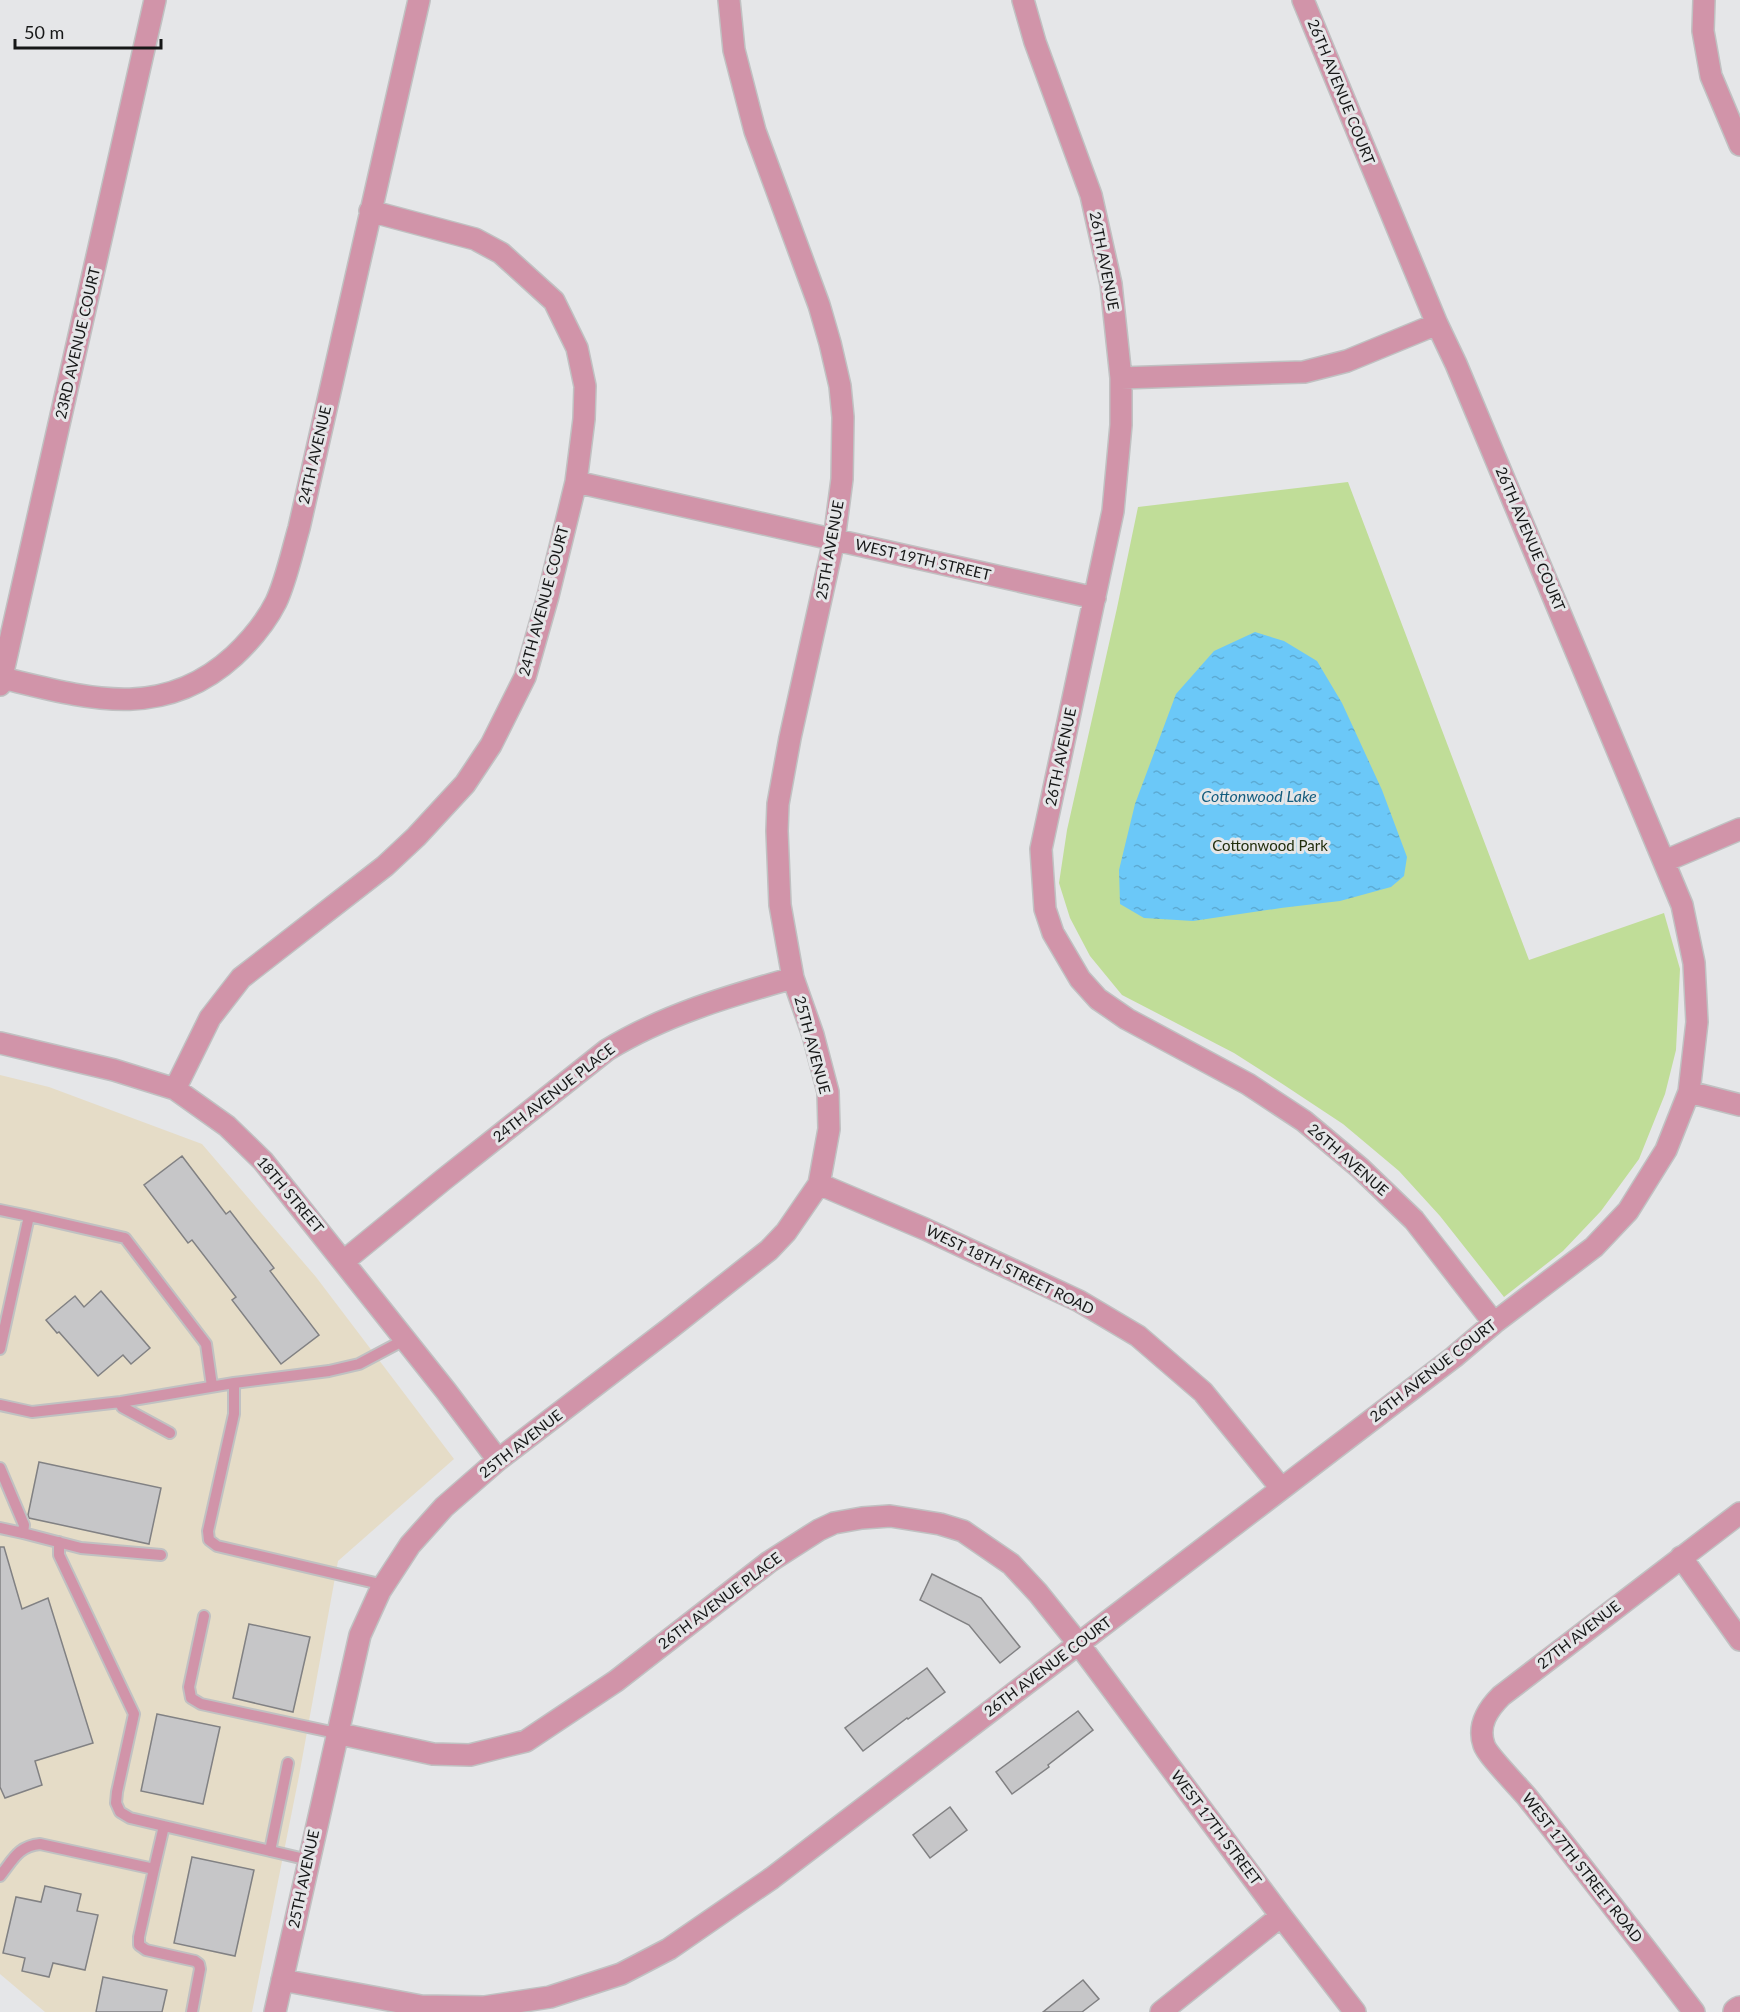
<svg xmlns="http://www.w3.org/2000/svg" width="1740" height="2012" viewBox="0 0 1740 2012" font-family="Lato,sans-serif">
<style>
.commercial{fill:#e5dcc7}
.park{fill:#c0dd98}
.water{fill:url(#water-ripples)}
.building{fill:#c6c6c8;stroke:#818183;stroke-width:1.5}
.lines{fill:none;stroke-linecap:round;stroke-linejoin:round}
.service-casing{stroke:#c0c1c2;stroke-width:14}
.minor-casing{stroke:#c0c1c2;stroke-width:24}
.tertiary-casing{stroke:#c0c1c2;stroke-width:30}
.service{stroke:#d194a9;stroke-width:10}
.minor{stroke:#d194a9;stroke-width:21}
.tertiary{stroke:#d194a9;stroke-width:27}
.labels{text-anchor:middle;stroke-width:6;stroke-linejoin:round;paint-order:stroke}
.street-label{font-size:15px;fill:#161717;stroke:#e5e6e8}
.park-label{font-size:15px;fill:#222e0c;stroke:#e5e6e8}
.water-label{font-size:16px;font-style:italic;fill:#135c7d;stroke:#e5e6e8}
</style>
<defs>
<pattern id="water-ripples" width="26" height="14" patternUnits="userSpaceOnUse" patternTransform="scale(1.5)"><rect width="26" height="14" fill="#6bc8f8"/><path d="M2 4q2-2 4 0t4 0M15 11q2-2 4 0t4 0" fill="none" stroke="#5cabd4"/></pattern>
</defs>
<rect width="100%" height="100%" fill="#e5e6e8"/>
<path class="commercial" d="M0,1075L49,1087L202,1144L316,1277L454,1459L338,1561L299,1776L252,2012H45L0,1974Z"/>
<path class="park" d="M1348,482L1529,960L1664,913L1680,969L1676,1050L1665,1094L1639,1159L1601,1211L1563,1251L1504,1297L1440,1216L1399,1171L1343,1124L1281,1083L1234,1053L1122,995L1090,956L1070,918L1059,883L1067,830L1117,608L1138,507Z"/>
<path class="water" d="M1255,632L1284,641L1317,661L1342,703L1382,790L1407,857L1404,876L1391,887L1340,901L1281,908L1193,921L1144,918L1120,904L1119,870L1135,804L1176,694L1214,651Z"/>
<path class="building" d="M182,1156L226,1214L230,1211L274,1268L270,1271L319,1335L281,1364L232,1300L236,1297L192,1240L188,1243L144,1185Z
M101,1291L150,1348L131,1364L123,1355L98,1376L59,1332L57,1333L46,1320L75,1296L84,1307Z
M39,1462L161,1488L149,1544L29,1518L28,1515Z
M0,1547H4L22,1609L48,1598L93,1743L35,1761L42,1785L5,1798L0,1787Z
M932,1574L981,1598L1020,1647L1000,1663L969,1625L920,1600Z
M249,1624L310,1637L293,1712L233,1698Z
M927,1668L945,1692L908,1719L907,1718L863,1751L845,1728Z
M1078,1711L1093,1730L1048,1765L1049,1767L1012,1794L996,1772Z
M157,1714L220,1727L203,1804L141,1791Z
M950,1807L967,1830L930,1858L913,1835Z
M192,1857L254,1870L235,1956L174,1943Z
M45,1886L81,1894L77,1911L98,1915L85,1970L53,1963L49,1977L22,1971L25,1958L3,1953L16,1897L41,1902Z
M103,1977L167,1990L162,2012H96Z
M1083,1980L1099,1999L1082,2012H1043Z"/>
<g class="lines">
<defs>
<path id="service" d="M0,1210L29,1216L0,1349
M29,1216L125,1238L206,1344L212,1386
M234,1383V1414L208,1531L209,1540L217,1546L384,1585
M121,1402L122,1407L170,1433
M0,1405L32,1412L121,1402L234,1383L329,1371L359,1364L406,1339
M0,1468L24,1525L23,1533L81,1548L161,1555
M0,1528L23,1533
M59,1542V1555L134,1714L117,1792L116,1803L120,1812L130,1818L164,1826
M204,1616L189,1687L191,1698L201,1704L336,1733
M270,1851L288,1763
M154,1869L139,1937V1945L146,1950L195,1961L199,1964L200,1969L192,2012
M0,1876C13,1860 18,1846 40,1844L154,1869L164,1826L309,1860"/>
<path id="minor" d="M1023,0L1035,42L1091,195L1111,284L1121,378V425L1113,511L1041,849L1045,909L1053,933L1080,979L1098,999L1127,1019L1248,1084L1304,1121L1360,1168L1414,1220L1494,1323
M1704,0L1703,31L1711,76L1740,145
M1121,378L1304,372L1347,361L1437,324
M576,482L1095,598
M2,678C86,698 162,722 234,656C251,640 265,624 276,602C286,581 292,552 299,528L419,0
M0,685L155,0
M1665,861L1740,829
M0,1043L114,1070L175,1089L227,1126L263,1161L446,1391L498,1460
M175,1089L210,1018L241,978L385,866L416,837L465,784L491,745L525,677L548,596L576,482L584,419L585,386L577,348L554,301L501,253L475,239L370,211
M1689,1092L1740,1105
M819,1184L925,1229L1079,1301L1138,1336L1203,1392L1281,1488
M344,1261L443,1180L607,1050C664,1015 729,996 793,978
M1681,1557L1740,1640
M336,1733L433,1754L470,1755L526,1741L616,1681L769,1562L819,1530L834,1523L862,1518L890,1516L940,1524L963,1531L1011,1564L1038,1593L1078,1643L1281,1916L1355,2012
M282,1980L421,2006L484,2007L550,1997L621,1974L669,1949L772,1878L1454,1357L1494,1323L1594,1247L1628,1211L1666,1150L1689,1092L1697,1022L1694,963L1682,905L1456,364L1437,324L1303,0
M275,2012L360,1635L380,1591L410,1545L444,1507L498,1460L669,1329L769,1250L786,1232L819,1184L829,1129L828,1092L813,1035L793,978L780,905L777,831L778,804L790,738L834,540L842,479L843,417L840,386L830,343L819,305L755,131L734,50L729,0
M1161,2012L1281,1916
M1694,2012C1639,1940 1584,1869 1527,1797C1518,1786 1487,1755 1484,1745C1477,1725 1488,1709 1501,1696L1740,1513"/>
<path id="tertiary" d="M1737,2012L1740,2010"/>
</defs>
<use href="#service" class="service-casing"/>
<use href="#minor" class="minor-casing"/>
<use href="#tertiary" class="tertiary-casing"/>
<use href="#service" class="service"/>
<use href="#minor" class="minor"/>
<use href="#tertiary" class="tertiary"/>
</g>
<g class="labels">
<g class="street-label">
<text transform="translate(1341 92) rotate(68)" y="5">26TH AVENUE COURT</text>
<text transform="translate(1104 261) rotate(79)" y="5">26TH AVENUE</text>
<text transform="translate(78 343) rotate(-77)" y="5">23RD AVENUE COURT</text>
<text transform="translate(315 455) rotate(-77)" y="5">24TH AVENUE</text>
<text transform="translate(1530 539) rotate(67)" y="5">26TH AVENUE COURT</text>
<text transform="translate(830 550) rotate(-80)" y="5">25TH AVENUE</text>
<text transform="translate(923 560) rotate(13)" y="5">WEST 19TH STREET</text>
<text transform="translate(544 601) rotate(-75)" y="5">24TH AVENUE COURT</text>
<text transform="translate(1061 757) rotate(-78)" y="5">26TH AVENUE</text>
<text transform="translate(812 1045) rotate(75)" y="5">25TH AVENUE</text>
<text transform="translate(554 1093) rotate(-38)" y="5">24TH AVENUE PLACE</text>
<text transform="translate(1348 1160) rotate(41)" y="5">26TH AVENUE</text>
<text transform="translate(290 1195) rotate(50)" y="5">18TH STREET</text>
<text transform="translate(1010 1270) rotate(26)" y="5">WEST 18TH STREET ROAD</text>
<text transform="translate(1433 1371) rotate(-38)" y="5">26TH AVENUE COURT</text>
<text transform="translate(521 1444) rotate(-38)" y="5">25TH AVENUE</text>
<text transform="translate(720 1601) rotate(-37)" y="5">26TH AVENUE PLACE</text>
<text transform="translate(1579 1635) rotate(-38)" y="5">27TH AVENUE</text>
<text transform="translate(1048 1667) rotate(-37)" y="5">26TH AVENUE COURT</text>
<text transform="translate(1216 1828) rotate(53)" y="5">WEST 17TH STREET</text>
<text transform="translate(1582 1868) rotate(52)" y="5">WEST 17TH STREET ROAD</text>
<text transform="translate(304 1879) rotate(-78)" y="5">25TH AVENUE</text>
</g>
<g class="park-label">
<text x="1270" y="851">Cottonwood Park</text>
</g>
<g class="water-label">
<text x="1259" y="802">Cottonwood Lake</text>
</g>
</g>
<path d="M15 39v9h146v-9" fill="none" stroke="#161717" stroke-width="3"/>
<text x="24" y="39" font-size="18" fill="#161717" stroke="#e5e6e8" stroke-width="4.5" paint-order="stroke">50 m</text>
</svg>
